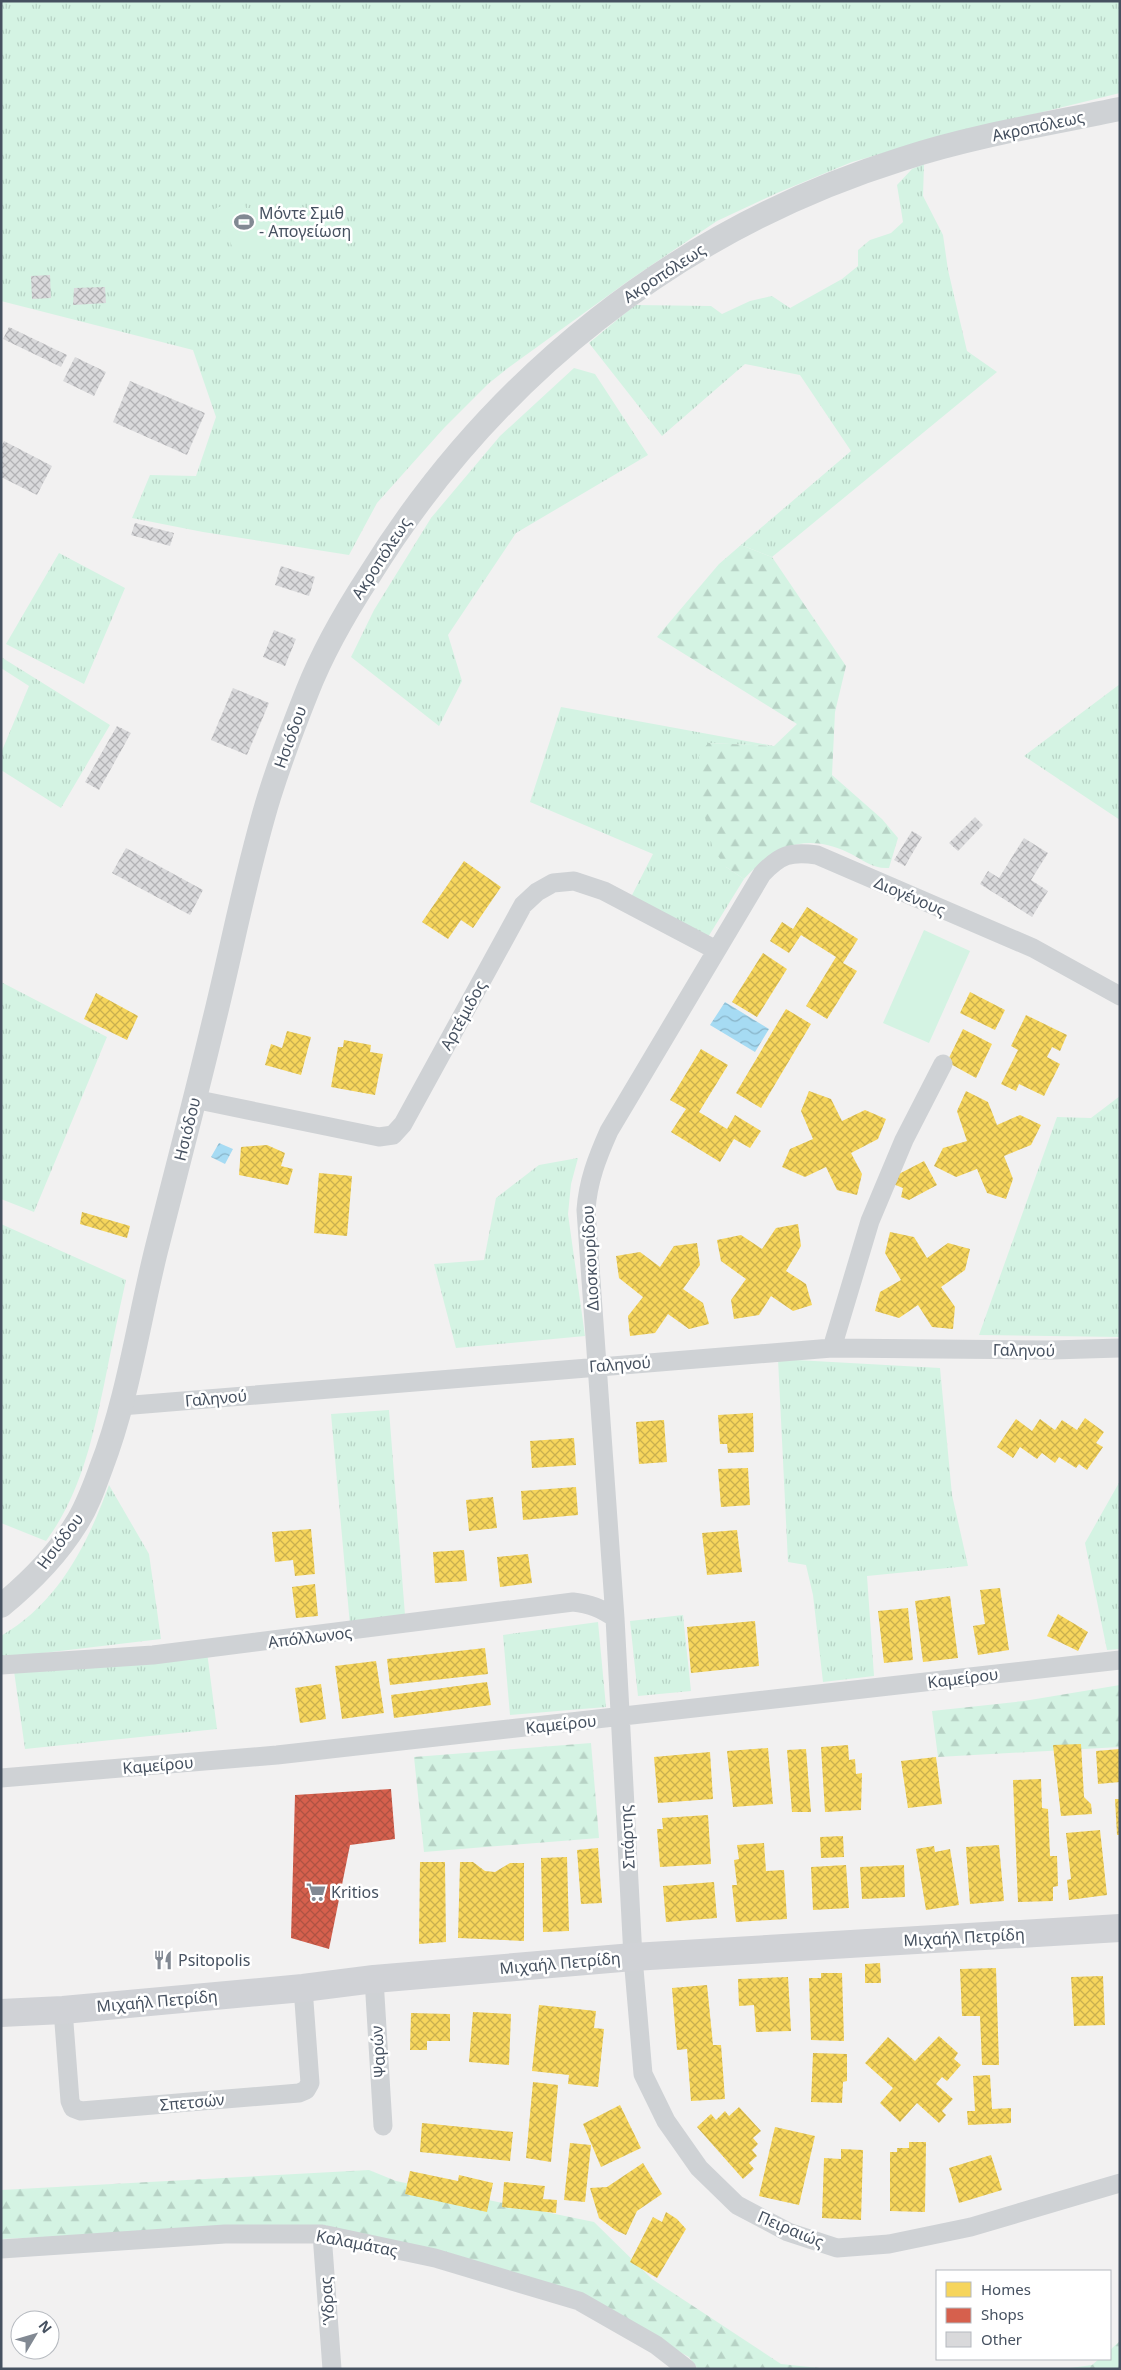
<svg xmlns="http://www.w3.org/2000/svg" width="1121" height="2370" viewBox="0 0 1121 2370" font-family="'Noto Sans',sans-serif">
<style>
.grass{fill:url(#grass-tufts)}
.forest{fill:url(#forest-firs)}
.pitch{fill:#d4f3e3}
.water{fill:url(#water-waves)}
.homes{fill:url(#homes-cross-hatch)}
.shops{fill:url(#shops-cross-hatch)}
.building{fill:url(#building-cross-hatch)}
.lines{fill:none;stroke-linecap:round;stroke-linejoin:round}
.minor{stroke:#cfd2d5;stroke-width:19}
.tertiary{stroke:#cfd2d5;stroke-width:24}
.secondary{stroke:#d0d2d6;stroke-width:28}
.labels{text-anchor:middle;stroke-width:5;stroke-linejoin:round;paint-order:stroke}
.street-label{font-size:16px;fill:#465160;stroke:#fff}
.poi-label{font-size:16px;fill:#465160;stroke:#fff;text-anchor:start}
</style>
<defs>
<pattern id="grass-tufts" width="24" height="20" patternUnits="userSpaceOnUse" patternTransform="scale(1.25)"><rect width="24" height="20" fill="#d4f3e3"/><path d="M3 7l-1-3M5 7V3M7 7l1-3M15 17l-1-3M17 17v-4M19 17l1-3" fill="none" stroke="#b7d2c5"/></pattern>
<pattern id="forest-firs" width="22" height="20" patternUnits="userSpaceOnUse" patternTransform="scale(1.25)"><rect width="22" height="20" fill="#d4f3e3"/><path d="M5 1l3.5 6h-7zM16 11l3.5 6h-7z" fill="#b7d2c5"/></pattern>
<pattern id="water-waves" width="16" height="10" patternUnits="userSpaceOnUse" patternTransform="scale(1.25)"><rect width="16" height="10" fill="#a6dbf3"/><path d="M0 5q4-4 8 0t8 0" fill="none" stroke="#89b4c8"/></pattern>
<pattern id="homes-cross-hatch" width="8" height="8" patternUnits="userSpaceOnUse" patternTransform="scale(1.25)"><rect width="8" height="8" fill="#f6d55c"/><path d="M0 0l8 8M0 8l8-8" fill="none" stroke="#c9af4f"/></pattern>
<pattern id="shops-cross-hatch" width="8" height="8" patternUnits="userSpaceOnUse" patternTransform="scale(1.25)"><rect width="8" height="8" fill="#d6604d"/><path d="M0 0l8 8M0 8l8-8" fill="none" stroke="#af5243"/></pattern>
<pattern id="building-cross-hatch" width="8" height="8" patternUnits="userSpaceOnUse" patternTransform="scale(1.25)"><rect width="8" height="8" fill="#d9d9db"/><path d="M0 0l8 8M0 8l8-8" fill="none" stroke="#b2b2b5"/></pattern>
</defs>
<rect width="100%" height="100%" fill="#f2f1f1"/>
<path class="grass" d="M1,1H1120V93L937,138L852,162L777,193L717,221L631,279L508,368L488,384L444,428L377,503L349,555L203,532L132,518L150,475L196,476L216,417L193,350L1,301Z
M924,164L923,196L943,235L948,270L967,351L997,372L772,557L741,545L851,451L800,375L745,364L662,436L589,343L635,305L711,306L722,314L750,301L772,296L790,308L842,279L858,266V250L870,240L891,233L903,222L897,185L912,169Z
M574,368L595,374L648,455L516,533L448,635L462,681L439,726L351,657L374,610L431,518L500,436Z
M59,553L125,588L84,684L6,644Z
M1,657L110,725L61,808L1,770V753L29,686L1,668Z
M1120,684V820L1024,756Z
M561,707L774,746L708,743L726,867L744,879L705,942L630,899L653,854L530,802Z
M1,982L107,1037L34,1212L1,1199Z
M1120,1096V1337L979,1335L1057,1117L1091,1118Z
M578,1158L571,1184L568,1214L585,1336L456,1348L434,1264L484,1260L496,1198L539,1165Z
M1,1224L126,1280C118,1315 111,1350 104,1385C92,1441 80,1495 46,1541L1,1523Z
M778,1359L940,1368L952,1495L968,1566L867,1576L874,1676L823,1682L813,1595L806,1565L788,1562Z
M389,1410L405,1615L350,1625L331,1414Z
M1120,1481V1649L1107,1650L1085,1543Z
M109,1485L149,1554L161,1639L1,1658V1636C59,1602 87,1545 109,1485Z
M683,1615L691,1691L638,1696L630,1621Z
M598,1622L606,1707L510,1715L503,1635Z
M207,1652L217,1729L25,1749L14,1671Z"/>
<path class="forest" d="M741,545L772,557L846,666L835,712L832,775L882,819L898,838L889,868C872,869 862,859 847,852C805,832 773,847 744,879L726,867L713,849L700,798L699,756L708,743L774,746L797,724L657,637L719,564Z
M1120,1685V1747L938,1757L932,1711L1024,1701Z
M591,1743L599,1838L424,1852L414,1757Z
M369,2170L396,2181L594,2222L652,2279L781,2364L829,2369H698L689,2357L561,2287L321,2225L1,2239V2190Z
M1120,2341V2369H1063L1092,2365L1099,2359H1110V2350Z"/>
<path class="pitch" d="M243,200L246,208H258L274,236V245L261,252L234,251L216,208Z
M924,930L970,951L929,1043L883,1023Z"/>
<path class="water" d="M725,1002L769,1029L755,1052L710,1025Z
M219,1143L233,1149L225,1164L211,1157Z"/>
<path class="homes" d="M464,861L501,887L473,928L461,920L448,939L422,922Z
M807,907L858,939L843,963L857,971L827,1019L806,1006L836,957L801,935L789,953L770,941L782,922L793,929Z
M763,953L787,969L757,1017L732,1002Z
M970,992L1005,1010L995,1030L960,1013Z
M96,993L138,1016L127,1040L84,1019Z
M786,1009L811,1024L761,1108L736,1093Z
M1026,1015L1067,1035L1060,1051L1052,1047L1047,1057L1060,1064L1044,1096L1019,1084L1016,1091L1001,1084L1018,1050L1011,1046Z
M963,1029L992,1044L976,1078L947,1062Z
M287,1031L311,1037L301,1075L265,1065L271,1044L282,1048Z
M344,1040L371,1045L370,1052L383,1054L375,1095L331,1087L338,1047H343Z
M701,1049L728,1065L699,1112L727,1129L735,1115L761,1131L750,1148L734,1139L720,1162L671,1132L686,1109L670,1100Z
M809,1091L831,1099L842,1121L865,1110L886,1119L878,1139L851,1153L862,1174L857,1195L837,1190L826,1167L805,1177L782,1167L790,1149L813,1139L801,1111Z
M966,1091L988,1102L997,1125L1020,1115L1041,1125L1031,1145L1004,1156L1013,1179L1006,1199L987,1193L977,1169L956,1177L934,1166L943,1148L967,1141L957,1111Z
M267,1145L285,1153L281,1166L293,1169L288,1185L239,1175L241,1147Z
M924,1161L937,1185L909,1200L901,1197L903,1188L893,1184L895,1176Z
M319,1173L352,1176L347,1236L314,1233Z
M82,1212L130,1226L127,1238L80,1224Z
M798,1224L801,1246L786,1271L806,1284L812,1305L793,1311L771,1296L759,1315L734,1319L731,1300L746,1279L721,1261L717,1240L741,1235L762,1249L776,1228Z
M890,1232L914,1237L927,1258L948,1243L970,1249L965,1270L941,1287L955,1307L953,1329L932,1327L918,1305L899,1318L875,1311L880,1292L901,1280L885,1253Z
M697,1243L700,1265L683,1289L703,1303L709,1324L689,1329L668,1314L655,1333L630,1336L628,1316L643,1297L619,1278L616,1256L640,1252L660,1267L674,1246Z
M753,1413L754,1452L728,1453L727,1444H720L718,1415Z
M1085,1418L1104,1432L1096,1443L1103,1447L1087,1470L1079,1464L1076,1468L1059,1457L1055,1463L1042,1453L1037,1459L1020,1447L1013,1458L997,1447L1016,1419L1032,1431L1040,1419L1055,1430L1062,1420L1077,1430Z
M664,1420L667,1462L639,1464L636,1422Z
M574,1438L576,1465L532,1468L530,1441Z
M748,1468L750,1505L721,1507L718,1469Z
M576,1487L578,1515L523,1520L521,1491Z
M493,1497L497,1528L469,1531L466,1500Z
M311,1529L315,1574L295,1576L293,1560L275,1562L272,1532Z
M737,1530L742,1572L707,1575L702,1533Z
M464,1550L467,1581L435,1583L433,1552Z
M528,1554L532,1583L500,1587L497,1557Z
M315,1584L318,1616L296,1618L292,1587Z
M1000,1588L1009,1650L978,1655L973,1626L985,1624L980,1590Z
M950,1596L958,1658L923,1662L915,1601Z
M908,1608L913,1660L884,1663L878,1611Z
M1058,1614L1088,1632L1078,1651L1047,1636Z
M755,1621L759,1666L691,1673L687,1627Z
M485,1648L488,1674L390,1685L387,1659Z
M376,1661L384,1713L342,1719L335,1666Z
M487,1682L491,1705L394,1718L391,1695Z
M321,1684L326,1719L300,1723L295,1688Z
M1081,1744L1084,1797L1091,1804L1092,1814L1061,1816L1053,1745Z
M848,1745L849,1760L855,1759L856,1774L862,1773L861,1810L825,1812L821,1747Z
M768,1748L773,1804L733,1807L727,1751Z
M806,1749L811,1812H792L787,1750Z
M1120,1749V1782L1098,1784L1096,1751Z
M710,1752L713,1799L658,1803L654,1757Z
M936,1757L942,1804L908,1808L901,1761Z
M1041,1779L1042,1808L1048,1809L1050,1856H1057L1058,1886L1053,1887V1901L1018,1902L1013,1780Z
M1115,1799H1120V1835H1117Z
M708,1815L711,1864L660,1867L657,1829H663L662,1818Z
M1100,1830L1107,1895L1069,1900L1067,1880L1071,1879L1066,1833Z
M843,1836L844,1857L821,1858L820,1837Z
M764,1843L766,1871L784,1870L787,1919L736,1922L732,1885H737L734,1860L739,1859L737,1845Z
M999,1845L1004,1901L970,1904L966,1847Z
M934,1846L935,1852L950,1849L959,1905L926,1910L916,1849Z
M598,1848L602,1903L581,1904L577,1850Z
M567,1857L569,1931L543,1932L541,1858Z
M420,1862H445L446,1942L419,1944Z
M460,1862H473L485,1871L495,1872L510,1863H524V1941L458,1938Z
M846,1865L849,1908L813,1910L811,1867Z
M904,1865L905,1897L862,1899L860,1867Z
M714,1882L717,1918L666,1922L663,1886Z
M880,1963L881,1983H865V1964Z
M996,1968L999,2065H982L980,2016H962L960,1969Z
M821,1973H842L844,2041L811,2040L809,1978H821Z
M1103,1976L1105,2025L1074,2026L1071,1977Z
M788,1977L791,2031L756,2032L754,2005L739,2006L738,1979Z
M707,1985L713,2045H721L725,2099L691,2101L687,2049L677,2050L672,1988Z
M539,2005L596,2011L594,2028L604,2029L598,2087L568,2084L569,2075L532,2071Z
M473,2012L511,2014L509,2065L469,2062Z
M411,2013L450,2014V2041H427V2050H410Z
M939,2036L958,2053L954,2059L961,2065L947,2081L942,2077L936,2084L953,2099L942,2111L946,2115L939,2123L917,2103L900,2122L880,2103L893,2088L865,2063L888,2037L915,2061Z
M813,2053L847,2054V2081L843,2082L842,2103L811,2102Z
M990,2075L992,2109L1011,2108V2123L968,2125L967,2111H975L973,2076Z
M533,2082L558,2085L551,2162L526,2158Z
M620,2105L641,2148L601,2167L583,2124Z
M739,2107L761,2131L753,2138L758,2144L752,2150L757,2156L749,2163L754,2169L743,2179L697,2127L711,2114L716,2120L725,2111L729,2116Z
M422,2123L513,2132L510,2161L420,2152Z
M775,2127L815,2136L799,2205L759,2196Z
M909,2142H926L925,2212L890,2211V2152H897V2148H909Z
M570,2143L591,2145L585,2202L564,2200Z
M841,2149L863,2150L861,2220L822,2218L824,2158L841,2159Z
M991,2155L1002,2190L959,2203L949,2168Z
M643,2163L662,2194L637,2211L626,2235L615,2230L599,2218L590,2188L607,2187Z
M410,2171L458,2181L459,2175L493,2183L487,2212L405,2194Z
M504,2182L545,2186L543,2199L557,2200L556,2213L502,2207Z
M666,2212L677,2219L686,2229L657,2278L630,2262L653,2217L662,2222Z"/>
<path class="shops" d="M391,1789L395,1839L350,1845L329,1949L291,1938L295,1795Z"/>
<path class="building" d="M50,275L51,298L32,299L31,276Z
M105,287L106,303L73,305L74,288Z
M9,327L67,355L61,367L3,339Z
M75,357L106,372L94,396L63,381Z
M130,381L205,413L187,455L113,422Z
M4,441L52,466L37,495L1,477V447Z
M135,523L174,533L170,546L131,535Z
M281,566L315,577L309,596L275,585Z
M274,630L296,639L285,666L263,657Z
M233,688L269,703L247,755L211,740Z
M117,726L131,733L99,790L85,782Z
M975,817L983,825L958,851L949,843Z
M912,831L922,837L905,866L894,860Z
M1024,838L1048,853L1031,880L1048,891L1032,917L980,884L988,871L999,878Z
M126,848L203,890L190,915L112,873Z"/>
<g class="lines">
<path class="minor" d="M1120,996L1033,948L817,855C790,851 780,855 762,874L609,1131C597,1158 588,1181 586,1210L615,1618L633,1957L643,2074L666,2121L699,2168L737,2205L788,2232L837,2248L889,2244L971,2227L1120,2183
M194,1099L379,1137L393,1135L403,1124L523,905L537,892L553,883L574,881L604,891L716,950
M832,1348L870,1221L904,1140L943,1064
M121,1406L832,1348L1052,1350L1120,1348
M1,1665L153,1655L573,1602C590,1604 601,1608 615,1618
M1,1778L277,1755L1120,1660
M374,1979L383,2126
M63,2010L70,2101L73,2108L81,2111L299,2093L306,2090L310,2083L303,1988
M322,2234L332,2369
M1,2249L225,2234H322L435,2258L579,2301L656,2345L687,2369"/>
<path class="tertiary" d="M1,1606C29,1583 57,1555 76,1524C87,1507 94,1487 101,1468C128,1398 138,1324 156,1251C175,1176 195,1100 213,1025C232,949 246,872 269,797C280,762 293,727 307,692C323,651 345,613 369,576C492,377 678,229 902,159C972,136 1047,124 1120,109"/>
<path class="secondary" d="M1,2013L63,2010L303,1988L374,1979L633,1957L1120,1928"/>
</g>
<defs>
<symbol id="stadium-bare" viewBox="-9 -9 18 18"><path d="M0-5a6.5 5 0 1 0 0 10a6.5 5 0 1 0 0-10ZM-3.5-1.8h7v3.6h-7Z" fill="#828993" stroke="#fff" stroke-width="2.5" paint-order="stroke"/></symbol>
<symbol id="supermarket-bare" viewBox="-9 -9 18 18"><path d="M-6-5.5h2.5l.6 2H6L4.5 2H-2.5L-4.4-4H-6ZM-1.5 3.2a1.3 1.3 0 1 0 .1 0ZM3 3.2a1.3 1.3 0 1 0 .1 0Z" fill="#828993" stroke="#fff" stroke-width="2.5" paint-order="stroke"/></symbol>
<symbol id="restaurant-bare" viewBox="-9 -9 18 18"><path d="M-5-6h1v4h1v-4h1v4h1v-4h1v5L-1.5 .5V6h-2V.5L-5-1ZM5-6V6H3V1.5H1.5Q1.5-4 5-6Z" fill="#828993" stroke="#fff" stroke-width="2.5" paint-order="stroke"/></symbol>
</defs>
<g fill-rule="evenodd">
<use href="#stadium-bare" x="230" y="208" width="28" height="28"/>
<use href="#supermarket-bare" x="302" y="1878" width="28" height="28"/>
<use href="#restaurant-bare" x="149" y="1946" width="28" height="28"/>
</g>
<g class="labels">
<g class="street-label">
<text transform="translate(1038 126) rotate(-12)" y="6">Ακροπόλεως</text>
<text transform="translate(664 273) rotate(-33)" y="6">Ακροπόλεως</text>
<text transform="translate(381 558) rotate(-57)" y="6">Ακροπόλεως</text>
<text transform="translate(290 737) rotate(-70)" y="6">Ησιόδου</text>
<text transform="translate(910 896) rotate(23)" y="6">Διογένους</text>
<text transform="translate(463 1015) rotate(-61)" y="6">Αρτέμιδος</text>
<text transform="translate(187 1129) rotate(-76)" y="6">Ησιόδου</text>
<text transform="translate(590 1258) rotate(-93)" y="6">Διοσκουρίδου</text>
<text transform="translate(1024 1350) rotate(1)" y="6">Γαληνού</text>
<text transform="translate(620 1364) rotate(-4)" y="6">Γαληνού</text>
<text transform="translate(216 1398) rotate(-5)" y="6">Γαληνού</text>
<text transform="translate(60 1541) rotate(-53)" y="6">Ησιόδου</text>
<text transform="translate(310 1637) rotate(-7)" y="6">Απόλλωνος</text>
<text transform="translate(963 1678) rotate(-7)" y="6">Καμείρου</text>
<text transform="translate(561 1724) rotate(-6)" y="6">Καμείρου</text>
<text transform="translate(158 1765) rotate(-5)" y="6">Καμείρου</text>
<text transform="translate(627 1837) rotate(-93)" y="6">Σπάρτης</text>
<text transform="translate(964 1937) rotate(-3)" y="6">Μιχαήλ Πετρίδη</text>
<text transform="translate(560 1963) rotate(-5)" y="6">Μιχαήλ Πετρίδη</text>
<text transform="translate(157 2001) rotate(-5)" y="6">Μιχαήλ Πετρίδη</text>
<text transform="translate(378 2052) rotate(-94)" y="6">Ψαρών</text>
<text transform="translate(192 2102) rotate(-5)" y="6">Σπετσών</text>
<text transform="translate(791 2229) rotate(23)" y="6">Πειραιώς</text>
<text transform="translate(357 2243) rotate(11)" y="6">Καλαμάτας</text>
<text transform="translate(327 2301) rotate(-94)" y="6">Ύδρας</text>
</g>
<g class="poi-label">
<text x="259" y="219">Μόντε Σμιθ<tspan x="259" dy="18">- Απογείωση</tspan></text>
<text x="331" y="1898">Kritios</text>
<text x="178" y="1966">Psitopolis</text>
</g>
</g>
<rect width="1121" height="2370" fill="none" stroke="#465160" stroke-width="5"/>
<rect x="936" y="2270" width="175" height="90" fill="#ffffff" stroke="#b5b9bf"/>
<rect x="946" y="2282" width="25" height="15" fill="#f6d55c" stroke="#b5b9bf"/>
<text x="981" y="2295" font-size="15" fill="#465160">Homes</text>
<rect x="946" y="2308" width="25" height="15" fill="#d6604d" stroke="#b5b9bf"/>
<text x="981" y="2320" font-size="15" fill="#465160">Shops</text>
<rect x="946" y="2332" width="25" height="15" fill="#d9d9db" stroke="#b5b9bf"/>
<text x="981" y="2345" font-size="15" fill="#465160">Other</text>
<g transform="translate(35 2335) rotate(52)"><circle r="24" fill="#ffffff" stroke="#b5b9bf"/>
<path d="M0-4L9 19L0 12L-9 19Z" fill="#828993"/>
<text y="-8" font-size="14" font-weight="bold" text-anchor="middle" fill="#465160">N</text>
</g>
</svg>
